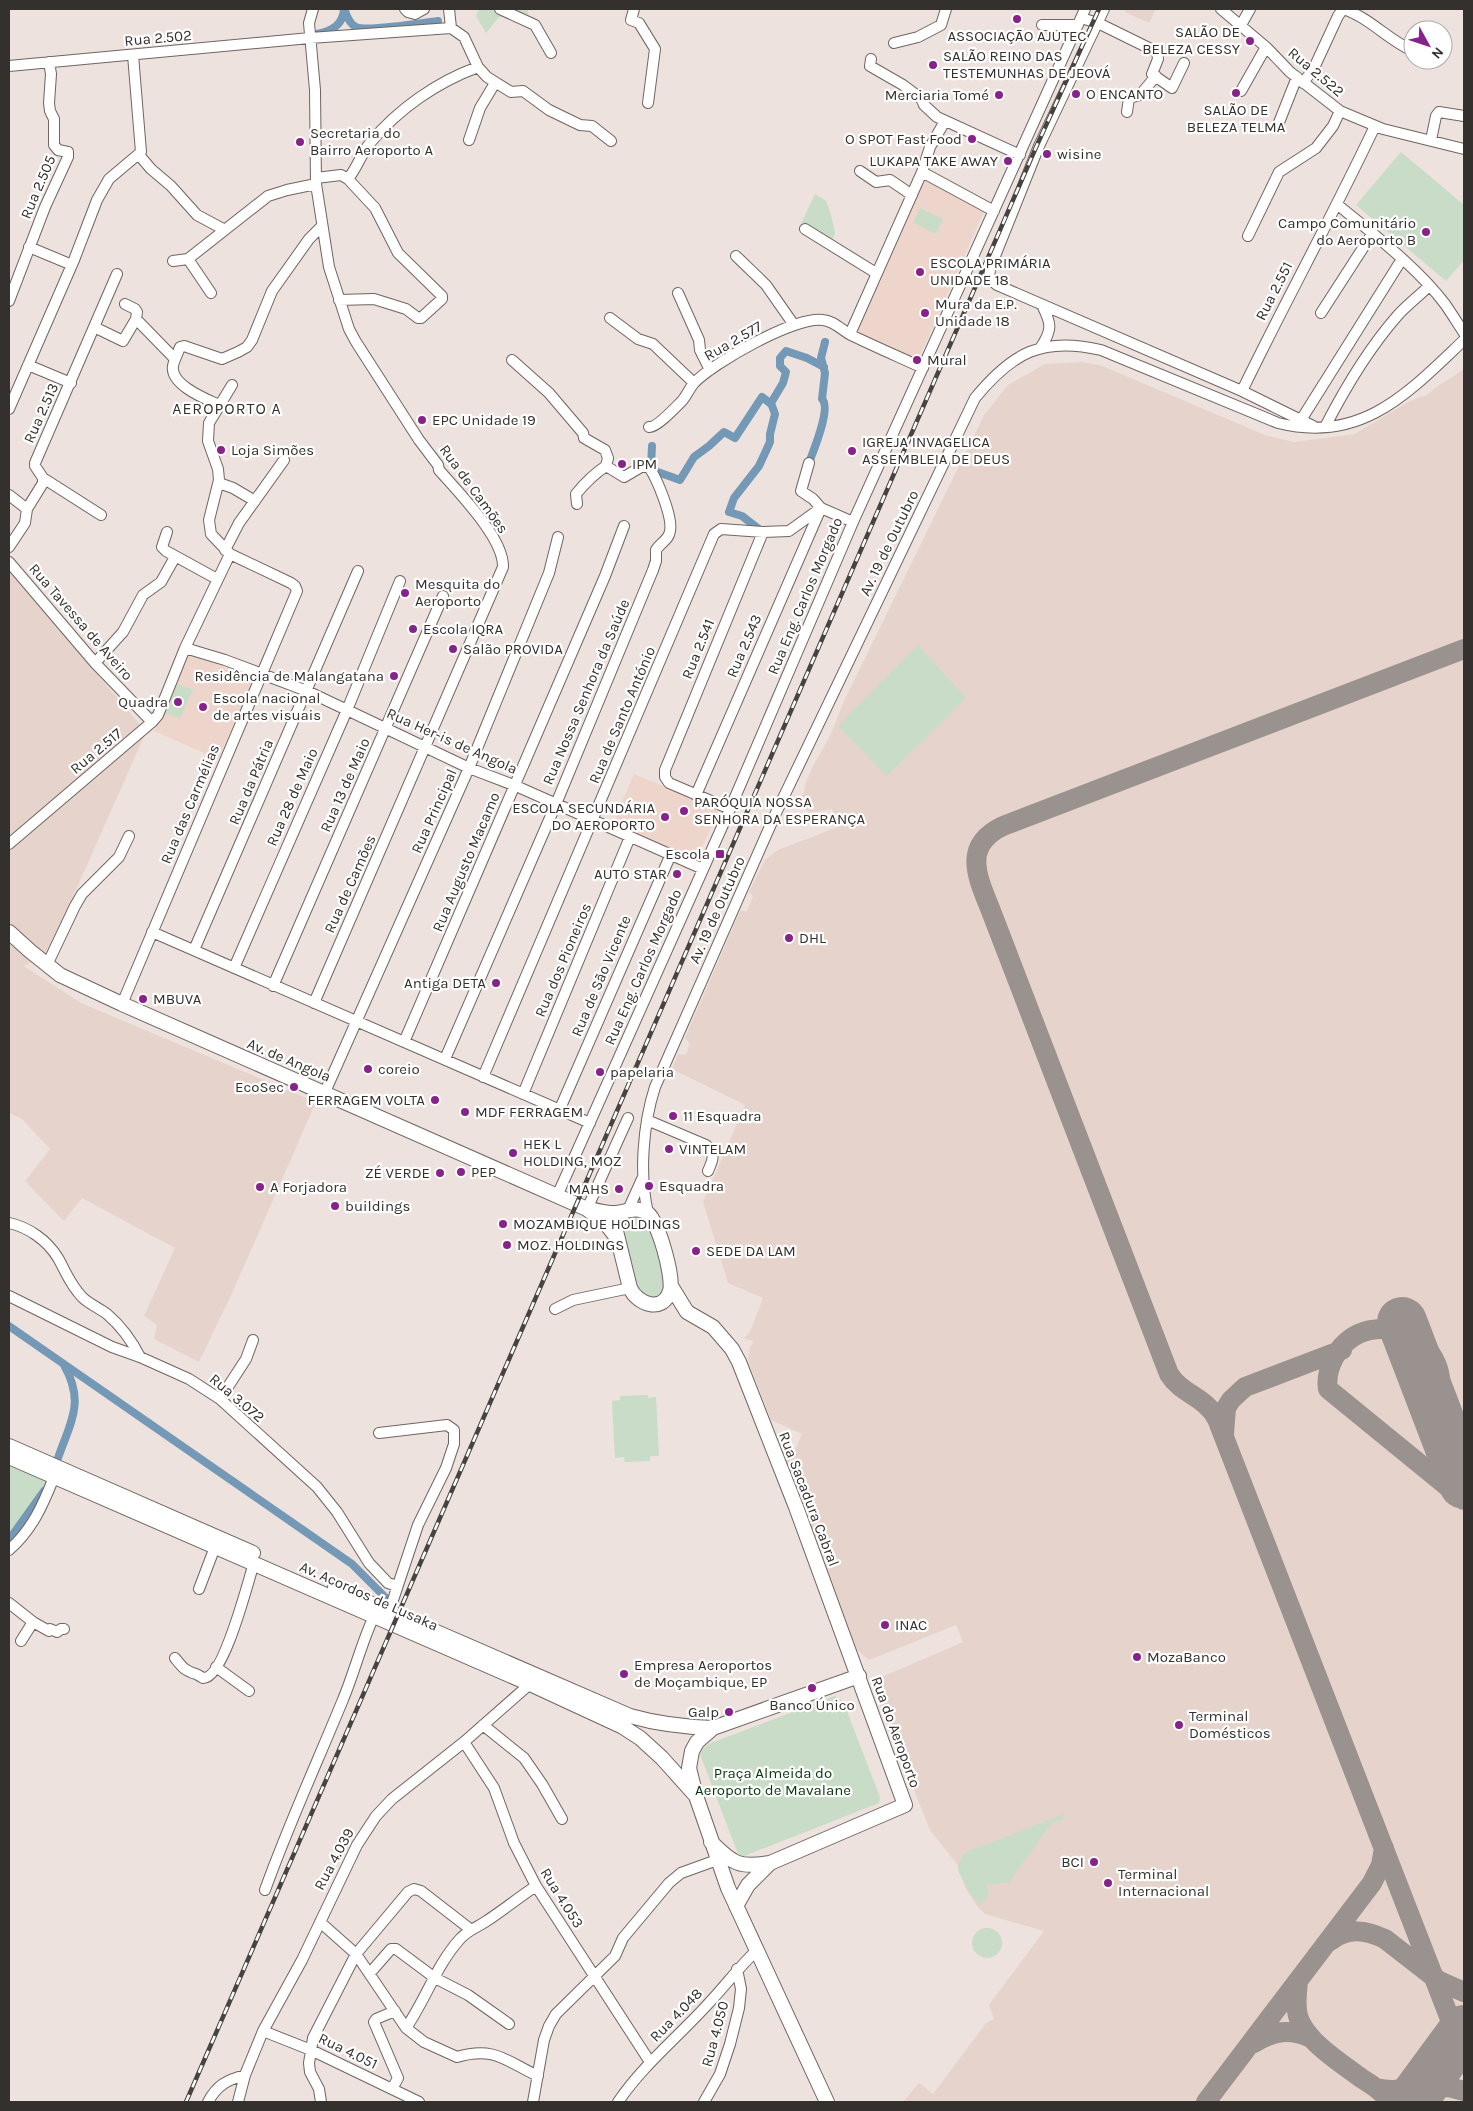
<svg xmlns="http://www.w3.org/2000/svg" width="1473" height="2111" viewBox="0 0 1473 2111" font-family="Karla,sans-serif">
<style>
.built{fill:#e6d4cc}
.education{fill:#eed5cc}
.green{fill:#c8dcc7}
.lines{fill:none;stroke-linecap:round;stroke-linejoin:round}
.canal{stroke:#7499b6;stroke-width:8}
.taxiway{stroke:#9a928e;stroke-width:20}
.runway{stroke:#9a928e;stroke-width:50}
.minor-casing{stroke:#6f6561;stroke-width:12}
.major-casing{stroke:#6f6561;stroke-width:16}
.minor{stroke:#fff;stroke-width:10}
.major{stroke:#fff;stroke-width:14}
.rail-casing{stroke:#474340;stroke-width:4.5}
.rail{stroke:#fff;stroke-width:2.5;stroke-dasharray:8;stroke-linecap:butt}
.poi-dot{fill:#87228a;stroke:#fff;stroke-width:2}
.labels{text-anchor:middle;stroke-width:4.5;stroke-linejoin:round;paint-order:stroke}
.poi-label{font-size:15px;fill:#34302e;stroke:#fff;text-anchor:start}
.street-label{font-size:15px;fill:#34302e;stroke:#fff}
.park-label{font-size:15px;fill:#04370a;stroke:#fff}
.neighbourhood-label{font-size:16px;letter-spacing:1px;fill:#34302e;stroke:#fff}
</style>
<rect width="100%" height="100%" fill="#ede2dd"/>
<path class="built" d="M1126,9H1156L1149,23L1125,12Z
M1082,362L1100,365L1265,435L1294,442L1355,434L1403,405L1419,397L1426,396L1435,388L1464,369V2102H903L919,2083L933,2094L986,2023L994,2019L989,2005L1044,1931L985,1914L977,1906L966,1889L957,1864L930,1830L873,1687L877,1679L963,1642L956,1625L869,1660L850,1644L814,1537L779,1443L795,1450L802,1434L771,1420L748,1361L750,1346H752L753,1341L744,1338L750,1332L763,1298L728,1283L703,1202L745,1105L672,1069L678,1054L686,1055L690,1044L685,1038L740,911H747L753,896L749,892L765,860L778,850L838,827L832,809L810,813L796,802L804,793L805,785L812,768L830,736L844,701L984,415L1008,385L1045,364Z
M9,569L146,732L47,955L24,966L81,1003L316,1102L233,1291L199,1362L154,1339L157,1325L144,1316L175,1248L82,1198L64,1221L25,1181L50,1149L21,1118L9,1113Z"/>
<path class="education" d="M925,179L985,209L917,363L853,336Z
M193,653L251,680L252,684L218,759L154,731L181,665L186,657Z
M634,774L719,809L695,863L612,826Z"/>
<path class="green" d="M479,9H504L514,13L521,9H527L531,24L513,17H499L486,33L476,16Z
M1401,152L1464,205V260L1446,281L1356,205Z
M815,194L826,201L831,215L835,233L830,245L800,226Z
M920,208L943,219L936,234L913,223Z
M918,645L966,698L887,776L838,726Z
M176,683L193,690L180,718L164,713Z
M637,1212L649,1222L666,1278L662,1296L652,1300L639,1293L622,1242V1220Z
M648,1395V1398L656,1397L659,1456H650V1461L625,1462L624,1457L615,1458L612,1401L620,1400V1396Z
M9,1463L47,1482L9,1534Z
M835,1696L843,1701L880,1797L879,1803L744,1856L738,1854L700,1754L704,1747L711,1743Z
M1065,1814L1062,1820L1052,1823L1009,1882L986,1885L989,1894L980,1905L970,1893L958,1871L959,1863L962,1856L968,1851Z
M972 1943a15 15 0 1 1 30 0a15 15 0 1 1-30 0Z"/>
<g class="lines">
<path class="canal" d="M345,11C347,17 350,24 356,27C366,32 423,23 438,21
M317,34C332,31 343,25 344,9
M652,446L651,466L655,471L680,480L694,457L709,446L724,432L735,438L762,397L771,404
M807,468C812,454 832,408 822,399L825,373L821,358L825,342
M764,533L742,516L729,512L734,498L759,466L770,442V434L775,414L771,403L783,383L786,372L780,366V358L786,351L807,358L824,367
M9,1326L352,1564L389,1601L393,1600
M58,1458C71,1421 85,1402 64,1365
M9,1540L44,1491"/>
<path class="taxiway" d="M1464,649L1003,826C961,846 978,878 991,911L1169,1374C1182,1395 1205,1396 1217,1419L1464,2055
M1435,1407C1463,1342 1370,1298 1335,1356C1330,1365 1326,1378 1328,1389L1464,1500
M1224,1434L1226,1408L1231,1400L1245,1387L1342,1350
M1330,1941C1348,1927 1366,1930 1385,1939L1439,1981L1464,1992
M1298,1981C1297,1993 1295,2005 1298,2016C1305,2041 1341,2063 1361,2078C1372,2085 1382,2091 1390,2102
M1254,2043C1273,2031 1290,2028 1311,2038
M1376,2088C1400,2094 1418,2087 1435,2070
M1412,2089L1449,2087L1464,2091
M1206,2102L1372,1883L1381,1865L1384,1848"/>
<path class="runway" d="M1402,1322L1464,1484
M1411,2102L1464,2030"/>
<defs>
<path id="minor" d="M313,9L309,23L315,90L316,184L329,267L349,329L356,342L419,440L438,465L439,470C458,492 504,538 503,567L314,1003
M405,9L408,12L415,14L424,9
M449,9L451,28
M500,9L535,25L551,53
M634,9L631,20L639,23L655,49L648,103
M1104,9L1039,146L991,266C988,276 989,279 997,285L1242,391L1313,426
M1221,9L1266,47L1290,72L1340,111L1383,129L1464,149
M1081,18L1098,23L1157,52L1158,59L1152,74L1172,88L1184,63
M1042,25H1078
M1241,25L1250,9
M894,43L918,37L941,25L946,9
M871,59L870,66L903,85L919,97L922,100L924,105L937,117L1020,155
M9,66L310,38L451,28L464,37L478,67L487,77L511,92L523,91L549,110L580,125L592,126L611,141
M1303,83L1314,68L1338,16L1343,9C1369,17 1388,40 1413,51
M1241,91L1266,47
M1127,112L1129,98L1140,95L1156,76
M1278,125L1297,77
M469,140L480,108L495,83
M1431,140L1436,116L1439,112L1464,116
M139,155L151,169L171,186L197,215L225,230
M860,171L876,182L890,180L912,195
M922,172L994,211
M316,178L341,175L348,179L375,208L398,253L442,296V299L421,318H418L406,309L374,299L339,300
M348,179C357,168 361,154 370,143C398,109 437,82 478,67
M1338,205C1374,235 1416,266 1445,304C1452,314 1458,324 1464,333
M805,229L876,273
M1248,236L1279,172L1316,148L1333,126L1340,111
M29,247L72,265
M736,256L766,285L794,325
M188,259L211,293
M173,261L188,259L268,196L287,190L316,184
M678,293L699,340L700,350L710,370
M9,301L45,207L68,157V152L58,150L54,145V119L50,111L49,103L51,74L49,62
M1321,313L1372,234
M610,318L638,339L653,344L694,383
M136,319L175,359
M94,327L123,341L136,319L137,312L135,309L125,304
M850,334L922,172L930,147L945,121
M1041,347C1053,329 1051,323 1042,305
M28,365L71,383
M1242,391C1285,302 1333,215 1375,126
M219,405C206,399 170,385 173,366C174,360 178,353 180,347L184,346L222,359L238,352L247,347L252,340L272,291L309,239L322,226
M9,409L74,260L97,200L109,179L141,152L133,55
M1301,420L1402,259
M649,427C656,428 675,408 681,402C686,397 689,389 694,383C713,363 795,316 823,320C835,321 842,331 853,336C876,347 899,357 923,368
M1325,427C1345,388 1369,348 1398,315C1407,305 1419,296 1429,286
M809,463L801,491L813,499L821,508L853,522
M43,478L101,515
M219,483L233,488L255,501
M9,495L27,509
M577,504L576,494C585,483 594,474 606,466
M27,509L43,483V478L35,466V463L117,274
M167,532L162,547L166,551L217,579
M9,547L25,523L27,509
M225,550L239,523L284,460
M9,562L95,663L152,722
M185,648L225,660L307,691L469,768L516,786L703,869
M95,663L123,632L143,595L161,582L175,557
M696,795L821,508
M730,809L669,783L665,777V770L763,532
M9,844L152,722L158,715L185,648L230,554
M152,932L590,1123
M194,950L358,571
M47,965L75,906L82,894L119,857L129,836
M234,968L347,710L400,581
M273,986L443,596
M122,1004L297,591L295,586L291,583L230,554L211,534L209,520L219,480L218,469L208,441L209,423L232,385
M404,1042L605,576L624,526
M445,1059L556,804L653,570L656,561V550C660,543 669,540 670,531C673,517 657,479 649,467H641L624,477L606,466L608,458L605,450L584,438L583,433L549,393L512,360
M483,1077L714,534L721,529L763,532L789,531L821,508
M325,1092L469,768L549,573L558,537
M523,1094L630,837
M559,1111L671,854
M647,1120L706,1145C716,1154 713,1160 708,1171
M557,1196L730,809L853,522L1085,9
M587,1209L628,1118
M628,1210L642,1179
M648,1213C639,1175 643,1124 655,1087L775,815L975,398C1012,353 1042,336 1101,350L1278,423C1362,444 1408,393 1464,340
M9,1223C28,1227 47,1240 58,1258C66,1272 69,1283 82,1297C89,1304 99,1308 107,1314C121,1326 132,1341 140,1357
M9,1296L112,1347L140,1357L189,1379L220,1399L317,1487L337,1512L369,1563L388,1583L397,1586
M555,1309L573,1300L630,1288
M220,1399L246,1359L253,1340
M379,1433L447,1425L454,1430V1444L446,1468L418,1525L389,1612
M9,1550C32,1530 43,1505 54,1477
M199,1589L215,1547
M9,1603L33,1622L49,1631L50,1629L57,1632L61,1629H64
M21,1641L33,1622
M175,1658C183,1668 184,1670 196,1674C197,1674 201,1677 203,1678C224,1679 248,1581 254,1563
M216,1667L249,1691
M483,1725L524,1758L542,1784L562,1819
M464,1742L494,1788L514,1843L536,1886L650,2062
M265,1890C288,1826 316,1765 342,1702C354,1674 361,1644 374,1616
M320,1922L356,1954L406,2028L424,2042L457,2057C494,2046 506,2061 538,2076
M370,1973L391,1949H396L435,1978L468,1995L509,2024
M406,2028C426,1999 437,1964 460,1939C468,1930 476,1928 485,1922C502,1911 518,1898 536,1886
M263,2031L311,2050L419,2102
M392,2089L398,2078L374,2022L376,2019L395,2011
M208,2102C217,2085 227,2080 245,2075
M238,2102L245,2075L263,2031L302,1960L357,1845L376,1816L392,1799L464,1742L530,1684
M321,2102L319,2089L310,2072L309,2063L313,2038L356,1954L408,1892L414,1889L421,1891L470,1929
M533,2102L544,2040L549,2026L556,2014L615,1956L623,1938L669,1883L681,1873L717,1860
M618,2102C643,2065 678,2037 708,2004C725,1986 739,1967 757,1950
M704,2102L720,2074L730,2044L739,2008L741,1989L737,1969"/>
<path id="major" d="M9,932L30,951L60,975L122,1004L587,1209L607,1225L617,1238
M590,1209C597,1211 605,1213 613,1213C625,1213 634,1206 646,1212C658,1218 674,1278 670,1291C663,1314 637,1304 630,1288L616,1231L617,1224L623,1212
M671,1286L687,1312L713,1327L732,1349L739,1362L796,1507L905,1805L770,1863C739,1868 733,1864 711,1842
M9,1446L253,1553
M9,1457L530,1684L623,1727L640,1738L662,1758L696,1796
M335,1588L630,1716C658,1724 684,1727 713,1728
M736,1906L748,1885L770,1863
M827,2102L728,1888L696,1796L689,1768L692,1751L697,1742L713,1728L859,1676"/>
</defs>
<use href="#minor" class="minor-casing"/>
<use href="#major" class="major-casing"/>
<use href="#minor" class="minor"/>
<use href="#major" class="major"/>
<defs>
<path id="rail" d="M186,2102L1037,145L1099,9"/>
</defs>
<use href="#rail" class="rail-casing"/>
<use href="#rail" class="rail"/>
</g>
<g class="poi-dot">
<circle cx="1017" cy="19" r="5"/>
<circle cx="1250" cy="41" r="5"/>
<circle cx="933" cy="65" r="5"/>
<circle cx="1236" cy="93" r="5"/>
<circle cx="1076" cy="94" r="5"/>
<circle cx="999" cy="95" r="5"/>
<circle cx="972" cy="139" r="5"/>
<circle cx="300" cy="142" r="5"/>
<circle cx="1047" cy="154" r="5"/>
<circle cx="1008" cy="161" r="5"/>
<circle cx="1426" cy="232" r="5"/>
<circle cx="920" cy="272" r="5"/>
<circle cx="925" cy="313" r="5"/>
<circle cx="917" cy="360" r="5"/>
<circle cx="422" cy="420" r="5"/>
<circle cx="221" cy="450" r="5"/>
<circle cx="852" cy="451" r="5"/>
<circle cx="622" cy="464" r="5"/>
<circle cx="405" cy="593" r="5"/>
<circle cx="413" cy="629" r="5"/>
<circle cx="453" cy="649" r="5"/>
<circle cx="394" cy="676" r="5"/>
<circle cx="178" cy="702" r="5"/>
<circle cx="203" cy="707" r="5"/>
<circle cx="684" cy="811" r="5"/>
<circle cx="665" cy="817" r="5"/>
<rect x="715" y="849" width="10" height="10" rx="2.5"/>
<circle cx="677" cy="874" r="5"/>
<circle cx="789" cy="938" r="5"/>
<circle cx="496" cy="983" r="5"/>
<circle cx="143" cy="999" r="5"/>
<circle cx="368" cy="1069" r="5"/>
<circle cx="600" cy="1072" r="5"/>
<circle cx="294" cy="1087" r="5"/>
<circle cx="435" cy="1100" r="5"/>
<circle cx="465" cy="1112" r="5"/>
<circle cx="673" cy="1116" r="5"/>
<circle cx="669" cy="1149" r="5"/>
<circle cx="513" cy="1153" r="5"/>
<circle cx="461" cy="1172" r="5"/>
<circle cx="440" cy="1173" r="5"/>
<circle cx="649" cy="1186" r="5"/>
<circle cx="260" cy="1187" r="5"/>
<circle cx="619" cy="1189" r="5"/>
<circle cx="335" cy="1206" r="5"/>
<circle cx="503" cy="1224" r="5"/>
<circle cx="507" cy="1245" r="5"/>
<circle cx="696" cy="1251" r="5"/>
<circle cx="885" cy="1625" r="5"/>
<circle cx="1137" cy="1657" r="5"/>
<circle cx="624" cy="1674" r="5"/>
<circle cx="812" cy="1688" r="5"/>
<circle cx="729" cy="1712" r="5"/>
<circle cx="1179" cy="1725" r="5"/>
<circle cx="1094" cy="1862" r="5"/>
<circle cx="1108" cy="1883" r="5"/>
</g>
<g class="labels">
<g class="poi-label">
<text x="1240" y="37" text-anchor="end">SALÃO DE<tspan x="1240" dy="17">BELEZA CESSY</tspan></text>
<text x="1017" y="41" text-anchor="middle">ASSOCIAÇĀO AJUTEC</text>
<text x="943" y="61">SALÃO REINO DAS<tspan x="943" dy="17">TESTEMUNHAS DE JEOVÁ</tspan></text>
<text x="1086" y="99">O ENCANTO</text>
<text x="989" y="100" text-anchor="end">Merciaria Tomé</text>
<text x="1236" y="115" text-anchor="middle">SALÃO DE<tspan x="1236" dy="17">BELEZA TELMA</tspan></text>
<text x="310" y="138">Secretaria do<tspan x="310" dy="17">Bairro Aeroporto A</tspan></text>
<text x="962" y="144" text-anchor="end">O SPOT Fast Food</text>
<text x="1057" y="159">wisine</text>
<text x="998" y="166" text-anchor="end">LUKAPA TAKE AWAY</text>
<text x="1416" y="228" text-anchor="end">Campo Comunitário<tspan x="1416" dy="17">do Aeroporto B</tspan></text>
<text x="930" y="268">ESCOLA PRIMÁRIA<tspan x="930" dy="17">UNIDADE 18</tspan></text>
<text x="935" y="309">Mura da E.P.<tspan x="935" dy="17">Unidade 18</tspan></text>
<text x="927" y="365">Mural</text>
<text x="432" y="425">EPC Unidade 19</text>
<text x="862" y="447">IGREJA INVAGELICA<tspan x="862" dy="17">ASSEMBLEIA DE DEUS</tspan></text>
<text x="231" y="455">Loja Simões</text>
<text x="632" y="469">IPM</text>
<text x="415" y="589">Mesquita do<tspan x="415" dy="17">Aeroporto</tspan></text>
<text x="423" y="634">Escola IQRA</text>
<text x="463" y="654">Salão PROVIDA</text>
<text x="384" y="681" text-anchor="end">Residência de Malangatana</text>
<text x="213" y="703">Escola nacional<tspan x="213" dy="17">de artes visuais</tspan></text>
<text x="168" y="707" text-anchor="end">Quadra</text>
<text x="694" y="807">PARÓQUIA NOSSA<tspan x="694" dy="17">SENHORA DA ESPERANÇA</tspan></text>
<text x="655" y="813" text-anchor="end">ESCOLA SECUNDÁRIA<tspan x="655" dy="17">DO AEROPORTO</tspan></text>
<text x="710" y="859" text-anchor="end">Escola</text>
<text x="667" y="879" text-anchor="end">AUTO STAR</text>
<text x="799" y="943">DHL</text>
<text x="486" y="988" text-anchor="end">Antiga DETA</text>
<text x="153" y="1004">MBUVA</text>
<text x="378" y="1074">coreio</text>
<text x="610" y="1077">papelaria</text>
<text x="284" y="1092" text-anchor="end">EcoSec</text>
<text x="425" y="1105" text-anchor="end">FERRAGEM VOLTA</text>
<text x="475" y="1117">MDF FERRAGEM</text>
<text x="683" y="1121">11 Esquadra</text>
<text x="523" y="1149">HEK L<tspan x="523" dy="17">HOLDING, MOZ</tspan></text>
<text x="679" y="1154">VINTELAM</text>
<text x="471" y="1177">PEP</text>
<text x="430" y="1178" text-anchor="end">ZÉ VERDE</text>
<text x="659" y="1191">Esquadra</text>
<text x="270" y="1192">A Forjadora</text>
<text x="609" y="1194" text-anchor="end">MAHS</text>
<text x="345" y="1211">buildings</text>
<text x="513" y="1229">MOZAMBIQUE HOLDINGS</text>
<text x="517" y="1250">MOZ. HOLDINGS</text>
<text x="706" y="1256">SEDE DA LAM</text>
<text x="895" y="1630">INAC</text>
<text x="1147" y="1662">MozaBanco</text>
<text x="634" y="1670">Empresa Aeroportos<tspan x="634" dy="17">de Moçambique, EP</tspan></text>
<text x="812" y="1710" text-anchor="middle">Banco Único</text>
<text x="719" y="1717" text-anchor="end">Galp</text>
<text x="1189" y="1721">Terminal<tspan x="1189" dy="17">Domésticos</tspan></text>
<text x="1084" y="1867" text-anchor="end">BCI</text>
<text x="1118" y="1879">Terminal<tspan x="1118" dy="17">Internacional</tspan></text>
</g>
<g class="street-label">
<text transform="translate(158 38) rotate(-5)" y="5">Rua 2.502</text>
<text transform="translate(1316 72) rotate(40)" y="5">Rua 2.522</text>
<text transform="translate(38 187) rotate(-67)" y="5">Rua 2.505</text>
<text transform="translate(1274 291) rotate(-63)" y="5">Rua 2.551</text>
<text transform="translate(733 341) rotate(-30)" y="5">Rua 2.577</text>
<text transform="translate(41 413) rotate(-66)" y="5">Rua 2.513</text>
<text transform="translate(474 489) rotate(54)" y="5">Rua de Camões</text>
<text transform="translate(889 543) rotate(-64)" y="5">Av. 19 de Outubro</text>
<text transform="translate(805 596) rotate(-67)" y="5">Rua Eng. Carlos Morgado</text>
<text transform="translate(81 622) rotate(49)" y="5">Rua Tavessa de Aveiro</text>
<text transform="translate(744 646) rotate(-67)" y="5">Rua 2.543</text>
<text transform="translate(698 649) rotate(-68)" y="5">Rua 2.541</text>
<text transform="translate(586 692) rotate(-67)" y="5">Rua Nossa Senhora da Saúde</text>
<text transform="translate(622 715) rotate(-67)" y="5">Rua de Santo António</text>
<text transform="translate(452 741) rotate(24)" y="5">Rua Her-is de Angola</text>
<text transform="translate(96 751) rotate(-40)" y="5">Rua 2.517</text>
<text transform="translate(251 782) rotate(-67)" y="5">Rua da Pátria</text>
<text transform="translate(345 785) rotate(-66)" y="5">Rua 13 de Maio</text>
<text transform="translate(292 797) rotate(-66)" y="5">Rua 28 de Maio</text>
<text transform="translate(190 804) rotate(-67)" y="5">Rua das Carmélias</text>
<text transform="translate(434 811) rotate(-66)" y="5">Rua Principal</text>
<text transform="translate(466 862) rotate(-67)" y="5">Rua Augusto Macamo</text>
<text transform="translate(350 884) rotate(-66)" y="5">Rua de Camões</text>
<text transform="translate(717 910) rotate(-66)" y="5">Av. 19 de Outubro</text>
<text transform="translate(563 960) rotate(-67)" y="5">Rua dos Pioneiros</text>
<text transform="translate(643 967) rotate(-66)" y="5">Rua Eng. Carlos Morgado</text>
<text transform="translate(601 976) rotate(-67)" y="5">Rua de São Vicente</text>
<text transform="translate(289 1060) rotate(23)" y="5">Av. de Angola</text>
<text transform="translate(237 1398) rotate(40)" y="5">Rua 3.072</text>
<text transform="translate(809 1499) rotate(69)" y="5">Rua Sacadura Cabral</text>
<text transform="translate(369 1596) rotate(24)" y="5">Av. Acordos de Lusaka</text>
<text transform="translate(896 1732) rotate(70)" y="5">Rua do Aeroporto</text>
<text transform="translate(334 1859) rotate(-62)" y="5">Rua 4.039</text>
<text transform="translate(562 1898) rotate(58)" y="5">Rua 4.053</text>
<text transform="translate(676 2015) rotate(-46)" y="5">Rua 4.048</text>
<text transform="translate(715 2034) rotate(-75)" y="5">Rua 4.050</text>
<text transform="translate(348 2051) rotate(26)" y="5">Rua 4.051</text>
</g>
<g class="park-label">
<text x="773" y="1778">Praça Almeida do<tspan x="773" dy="17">Aeroporto de Mavalane</tspan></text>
</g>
<g class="neighbourhood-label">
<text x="227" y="414">AEROPORTO A</text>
</g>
</g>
<rect width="1473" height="2111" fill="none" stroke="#34302e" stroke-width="20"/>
<g transform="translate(1428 45) rotate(130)"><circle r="24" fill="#ffffff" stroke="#aeacab"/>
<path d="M0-4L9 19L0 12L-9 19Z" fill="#87228a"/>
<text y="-8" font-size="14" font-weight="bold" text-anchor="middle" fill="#34302e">N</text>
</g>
</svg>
